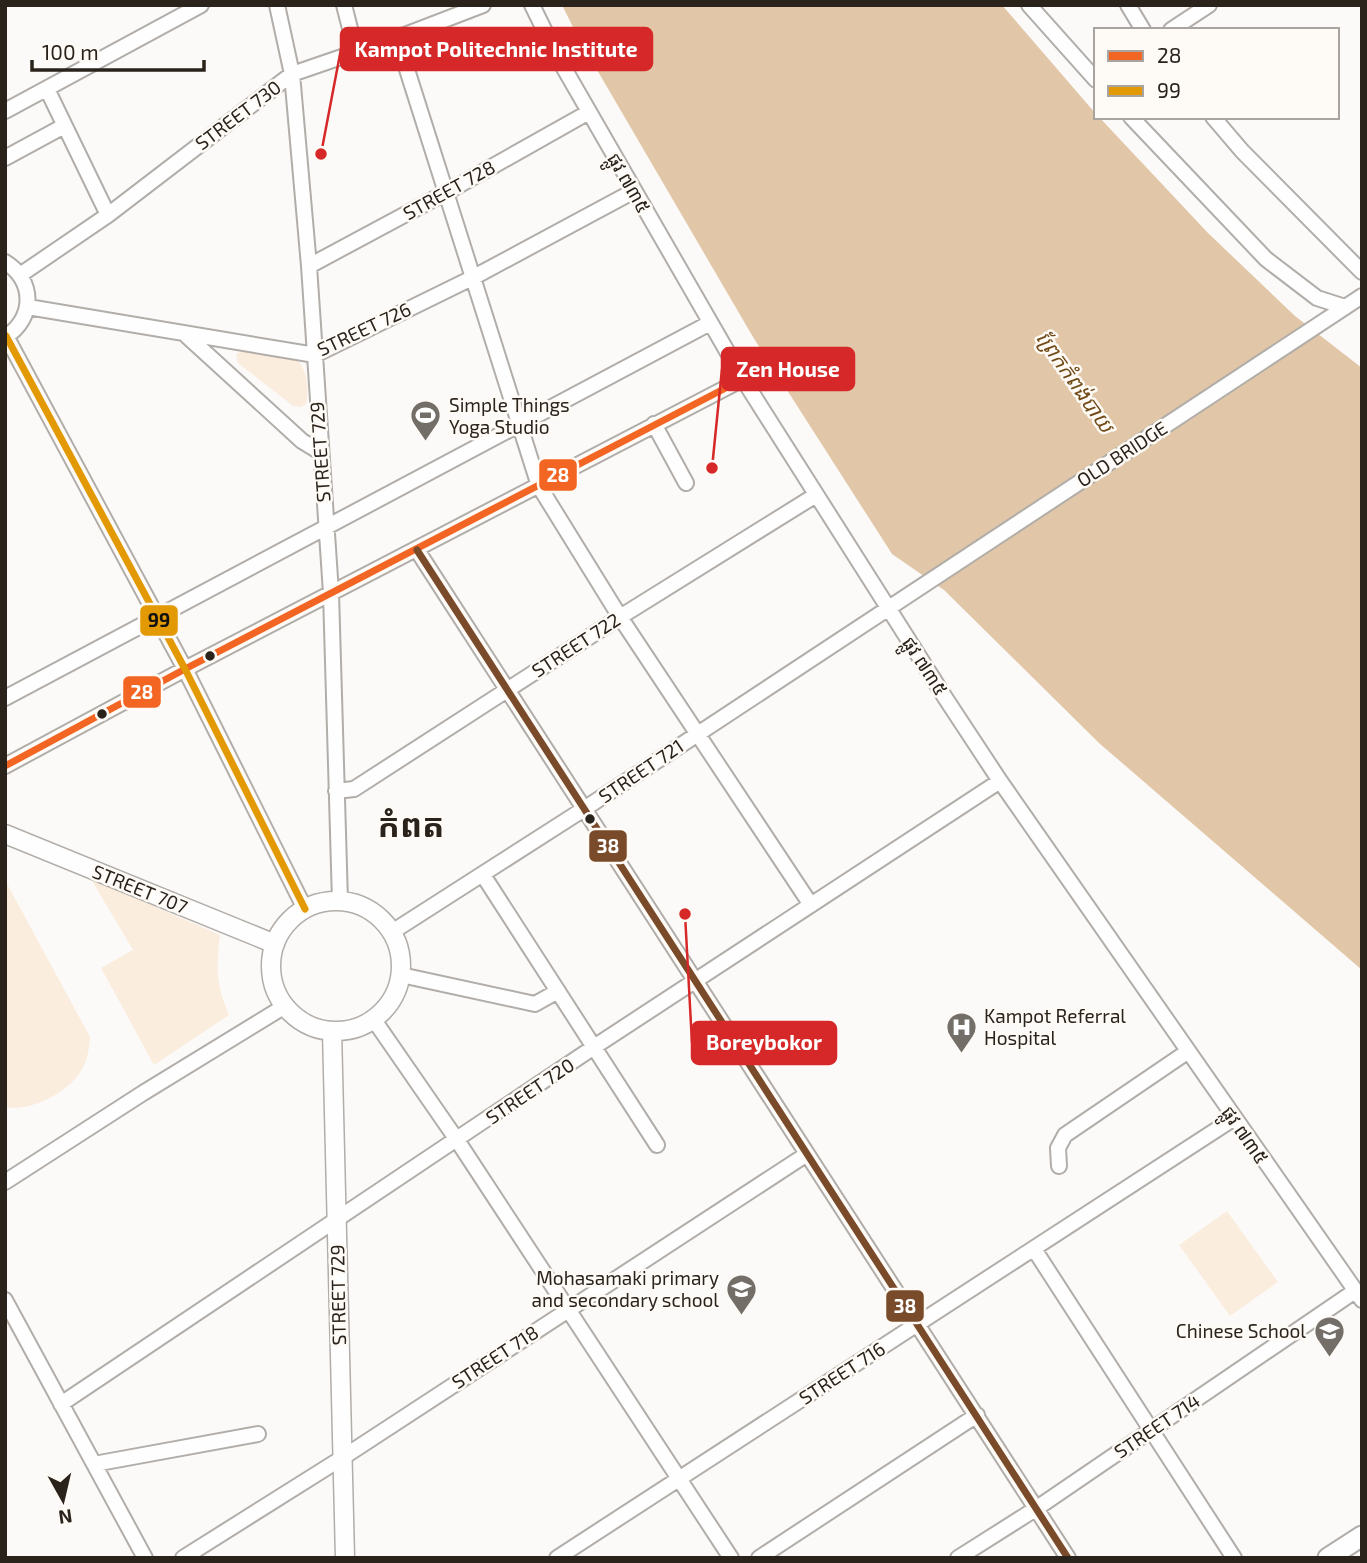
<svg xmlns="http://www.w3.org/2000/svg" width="1367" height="1563" viewBox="0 0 1367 1563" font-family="'Exo 2','Noto Sans Khmer',sans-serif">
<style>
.green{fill:#fbedde}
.water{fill:#e1c7a7}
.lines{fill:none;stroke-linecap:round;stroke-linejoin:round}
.minor-casing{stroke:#b1ada9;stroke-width:18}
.major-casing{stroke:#b1ada9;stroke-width:21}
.highway-casing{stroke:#b1ada9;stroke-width:23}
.minor{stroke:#fffefe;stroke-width:14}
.major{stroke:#fffefe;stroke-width:18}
.highway{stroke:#fffefe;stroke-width:19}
.bus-1-casing{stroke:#fefaf6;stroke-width:12}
.bus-2-casing{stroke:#fefaf6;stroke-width:12}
.bus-3-casing{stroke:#fefaf6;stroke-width:12}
.bus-1{stroke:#f26522;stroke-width:7}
.bus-2{stroke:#e29903;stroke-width:7}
.bus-3{stroke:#7a4b2a;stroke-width:7}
.bus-dot{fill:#2a231c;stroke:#fefaf6;stroke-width:2.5}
.labels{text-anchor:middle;stroke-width:5;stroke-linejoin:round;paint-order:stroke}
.street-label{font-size:19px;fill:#2a231c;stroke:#fefaf6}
.poi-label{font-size:19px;fill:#2a231c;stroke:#fefaf6;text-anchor:start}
.water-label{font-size:21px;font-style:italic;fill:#714c19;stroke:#fefaf6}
.town-label{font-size:33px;font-weight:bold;fill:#2a231c;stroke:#fefaf6}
.leader{fill:none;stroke:#d62828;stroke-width:2.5}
.callout-dot{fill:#d62828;stroke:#fefaf6;stroke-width:2.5}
.callout{fill:#d62828;stroke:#d62828;stroke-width:2.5}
.callout-label{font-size:21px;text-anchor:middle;font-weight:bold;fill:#fff}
.line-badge{stroke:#fefaf6;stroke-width:2.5}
.badge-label{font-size:19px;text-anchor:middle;font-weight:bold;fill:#fff}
.pale-badge-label{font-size:19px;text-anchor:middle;font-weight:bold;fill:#111}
</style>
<rect width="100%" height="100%" fill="#fcfaf8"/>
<path class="green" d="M246,350L297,360C308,370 309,391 306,404L301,407L293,406L238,363L236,354Z
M91,879L220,935C216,968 216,985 229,1015L154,1065L101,968L133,950Z
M5,880L90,1037C89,1051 87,1063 79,1074C65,1094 30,1112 5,1107Z
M1227,1211L1278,1282L1230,1316L1179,1245Z"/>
<path class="water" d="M562,5H1002L1096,114V117H1099L1208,233L1295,316L1362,368V970L1099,743L944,590L892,554L753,337L579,39Z"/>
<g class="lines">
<defs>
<path id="minor" d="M277,5L292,74L309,266L331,593L340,901
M344,5L356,52
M532,5L557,56L743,379L946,699L1000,781L1362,1300
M1029,5L1096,80
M1128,5L1143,30
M1171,30L1209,5
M397,38L539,486L620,617L811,905
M47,89L108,215
M5,111L201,5
M1131,117L1266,259L1317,298L1345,307
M1213,117L1242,151L1362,272
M5,158L64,126
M5,262C35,280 35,319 5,337
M309,266L447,192L589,112
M20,275L108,215L292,74L397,38L483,5
M28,307L315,355L474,277L634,191
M6,336L185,669L305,909
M187,336L302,441L320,452
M654,424L686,483
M417,550L1068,1558
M5,698L710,323
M5,766L185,669L743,379
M336,791L354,789L620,617L816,495
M483,875L657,1145
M392,932L584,809L1362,296
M401,975L535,1004L558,991
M374,1020L457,1140L731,1558
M1059,1166L1058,1148L1065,1135L1187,1052
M5,1182L143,1093L285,1006
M1034,1249L1234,1558
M5,1300L145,1558
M61,1404L594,1047L1000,781
M94,1464L258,1434
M183,1558L342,1458L807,1154
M557,1558L1233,1119
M759,1558L977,1415
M958,1558L1037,1508L1355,1291"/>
<path id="major" d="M5,834L275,944
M271 966a65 65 0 1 1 130 0a65 65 0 1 1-130 0Z
M332,1031L345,1558"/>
<path id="highway" d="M1328,1558L1362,1536"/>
</defs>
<use href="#minor" class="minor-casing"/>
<use href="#major" class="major-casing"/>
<use href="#highway" class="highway-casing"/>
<use href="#minor" class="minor"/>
<use href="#major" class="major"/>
<use href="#highway" class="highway"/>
<defs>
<path id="bus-1" d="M5,766L185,669L743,379"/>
<path id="bus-2" d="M6,336L185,669L305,909"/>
<path id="bus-3" d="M417,550L1068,1558"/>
</defs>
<use href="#bus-1" class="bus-1-casing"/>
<use href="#bus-2" class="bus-2-casing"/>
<use href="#bus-3" class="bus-3-casing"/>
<use href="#bus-1" class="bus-1"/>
<use href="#bus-2" class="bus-2"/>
<use href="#bus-3" class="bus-3"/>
</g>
<defs>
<symbol id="stadium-pin" viewBox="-11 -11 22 30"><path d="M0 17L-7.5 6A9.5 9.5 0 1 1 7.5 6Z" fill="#746e69" stroke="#fefaf6"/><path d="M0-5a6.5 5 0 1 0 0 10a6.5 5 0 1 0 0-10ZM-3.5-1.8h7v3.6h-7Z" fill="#fff"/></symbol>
<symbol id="hospital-pin" viewBox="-11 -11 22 30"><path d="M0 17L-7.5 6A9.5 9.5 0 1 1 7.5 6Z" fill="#746e69" stroke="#fefaf6"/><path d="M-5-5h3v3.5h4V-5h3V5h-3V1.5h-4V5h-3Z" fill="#fff"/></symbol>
<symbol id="school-pin" viewBox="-11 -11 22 30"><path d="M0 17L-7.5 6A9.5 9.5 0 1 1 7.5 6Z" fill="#746e69" stroke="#fefaf6"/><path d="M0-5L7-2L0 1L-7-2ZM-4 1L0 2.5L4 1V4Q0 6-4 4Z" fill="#fff"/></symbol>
</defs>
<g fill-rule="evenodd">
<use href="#stadium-pin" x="408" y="398" width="35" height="47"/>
<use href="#hospital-pin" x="944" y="1010" width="35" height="47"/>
<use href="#school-pin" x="724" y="1272" width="35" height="47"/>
<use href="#school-pin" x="1312" y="1314" width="35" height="47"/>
</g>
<g class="bus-dot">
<circle cx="210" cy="656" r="6"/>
<circle cx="102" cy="714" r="6"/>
<circle cx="590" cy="819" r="6"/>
</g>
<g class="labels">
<g class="street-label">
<text transform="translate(238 115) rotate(-37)" y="7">STREET 730</text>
<text transform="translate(629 183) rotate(60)" y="7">ផ្លូវ ៧៣៥</text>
<text transform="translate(449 190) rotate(-29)" y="7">STREET 728</text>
<text transform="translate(364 329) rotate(-25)" y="7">STREET 726</text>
<text transform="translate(320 452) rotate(-94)" y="7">STREET 729</text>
<text transform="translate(1122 454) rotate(-33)" y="7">OLD BRIDGE</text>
<text transform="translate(576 645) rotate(-33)" y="7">STREET 722</text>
<text transform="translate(925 666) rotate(57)" y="7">ផ្លូវ ៧៣៥</text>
<text transform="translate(641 771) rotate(-34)" y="7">STREET 721</text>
<text transform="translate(140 889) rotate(22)" y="7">STREET 707</text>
<text transform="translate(530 1091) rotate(-34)" y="7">STREET 720</text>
<text transform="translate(1245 1135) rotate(55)" y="7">ផ្លូវ ៧៣៥</text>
<text transform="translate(338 1295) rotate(-91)" y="7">STREET 729</text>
<text transform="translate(495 1357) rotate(-33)" y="7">STREET 718</text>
<text transform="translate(842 1373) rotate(-33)" y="7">STREET 716</text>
<text transform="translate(1157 1426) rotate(-34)" y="7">STREET 714</text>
</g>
<g class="poi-label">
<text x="449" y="412">Simple Things<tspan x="449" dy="22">Yoga Studio</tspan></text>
<text x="984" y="1023">Kampot Referral<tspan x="984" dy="22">Hospital</tspan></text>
<text x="719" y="1285" text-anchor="end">Mohasamaki primary<tspan x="719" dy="22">and secondary school</tspan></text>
<text x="1306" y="1338" text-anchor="end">Chinese School</text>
</g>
<g class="water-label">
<text transform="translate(1075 382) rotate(55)" y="7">ព្រែកកំពង់បាយ</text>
</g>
<g class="town-label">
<text x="411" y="837">កំពត</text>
</g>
</g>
<path class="leader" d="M321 154L341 49M712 468L722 369M685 914L692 1043"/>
<g class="callout-dot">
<circle cx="321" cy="154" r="7"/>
<circle cx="712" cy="468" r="7"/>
<circle cx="685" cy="914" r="7"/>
</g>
<g class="callout">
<rect x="341" y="28" width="311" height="42" rx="7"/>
<rect x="722" y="348" width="132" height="42" rx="7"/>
<rect x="692" y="1022" width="144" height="42" rx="7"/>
</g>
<g class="callout-label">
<text x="496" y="57">Kampot Politechnic Institute</text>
<text x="788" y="377">Zen House</text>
<text x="764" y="1050">Boreybokor</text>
</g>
<g class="line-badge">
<rect x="538" y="458" width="40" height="34" rx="7" fill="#f26522"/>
<rect x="139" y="604" width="40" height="33" rx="7" fill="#e29903"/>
<rect x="122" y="675" width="40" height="34" rx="7" fill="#f26522"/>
<rect x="588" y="829" width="40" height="34" rx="7" fill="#7a4b2a"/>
<rect x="885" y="1289" width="40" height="34" rx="7" fill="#7a4b2a"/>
</g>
<g class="badge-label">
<text x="558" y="482">28</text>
<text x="142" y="699">28</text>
<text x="608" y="853">38</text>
<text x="905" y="1313">38</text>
</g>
<g class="pale-badge-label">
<text x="159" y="627">99</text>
</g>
<rect width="1367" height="1563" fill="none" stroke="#2a231c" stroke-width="14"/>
<rect x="1094" y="28" width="245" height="91" fill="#fefaf6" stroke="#a9a49f" stroke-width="2"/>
<rect x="1108" y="51" width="35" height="10" fill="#f26522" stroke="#a9a49f" stroke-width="2"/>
<text x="1157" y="63" font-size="21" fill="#2a231c">28</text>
<rect x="1108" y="86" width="35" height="10" fill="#e29903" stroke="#a9a49f" stroke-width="2"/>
<text x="1157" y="98" font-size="21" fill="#2a231c">99</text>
<g transform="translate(63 1500) rotate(172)" stroke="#fefaf6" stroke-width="5" paint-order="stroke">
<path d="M0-5L12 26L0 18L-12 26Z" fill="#2a231c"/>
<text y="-10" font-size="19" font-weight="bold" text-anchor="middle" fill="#2a231c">N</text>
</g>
<path d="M32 60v10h172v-10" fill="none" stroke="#2a231c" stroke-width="3.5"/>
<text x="42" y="60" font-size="21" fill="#2a231c" stroke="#fefaf6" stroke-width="5" paint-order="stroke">100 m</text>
</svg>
